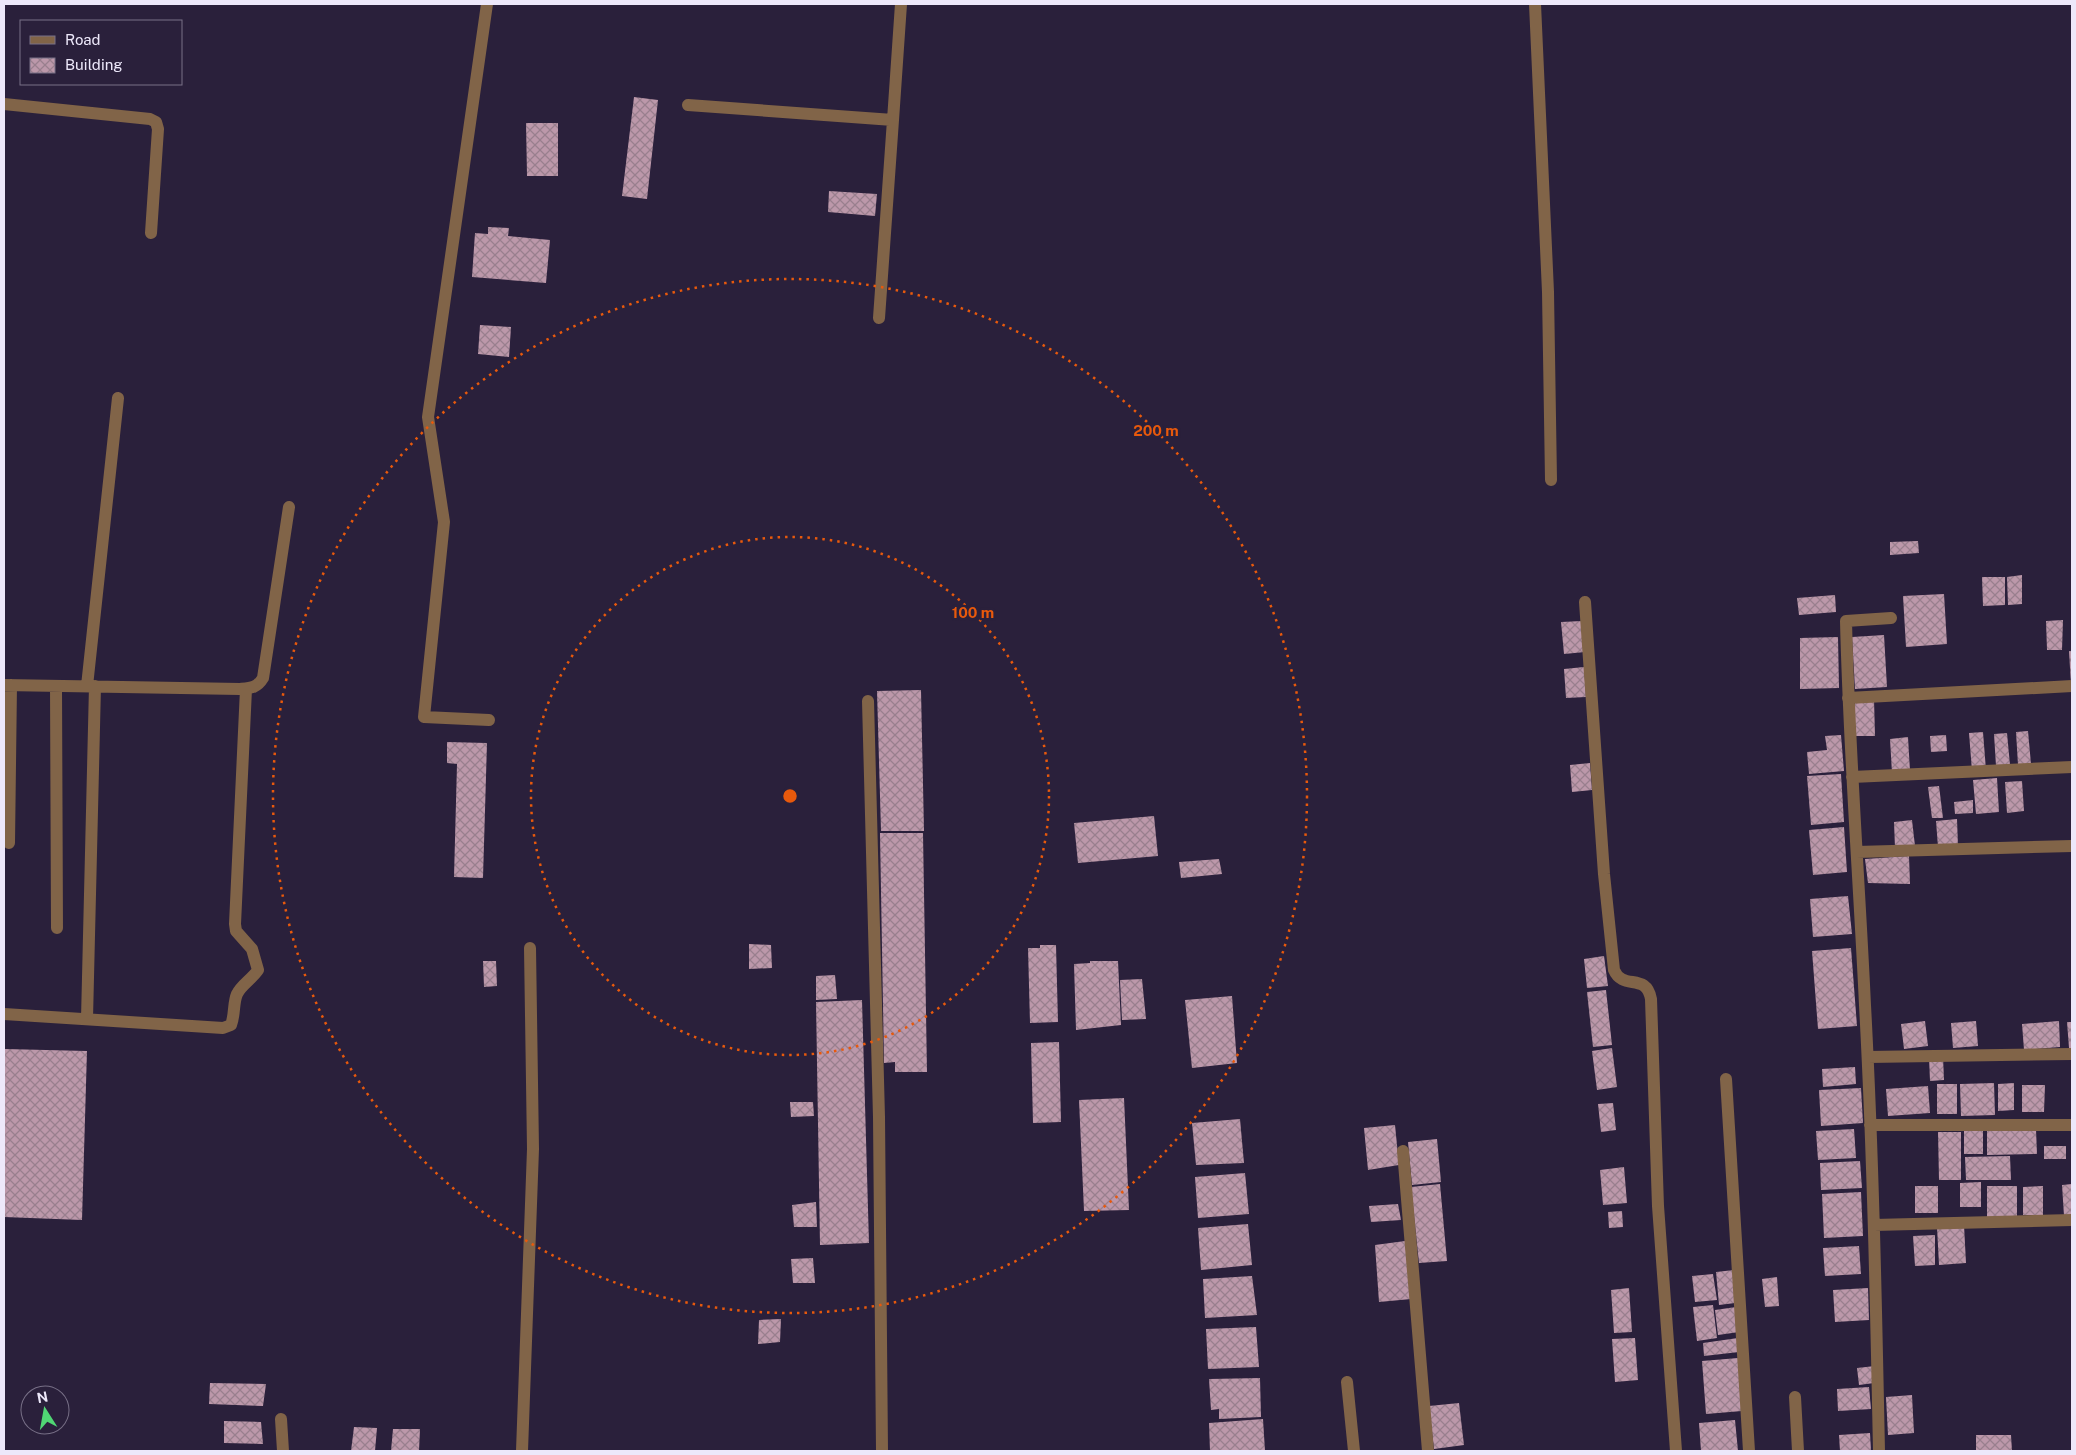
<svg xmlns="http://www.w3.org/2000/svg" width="2076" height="1455" viewBox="0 0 2076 1455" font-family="'Public Sans',sans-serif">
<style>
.building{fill:url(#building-cross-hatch)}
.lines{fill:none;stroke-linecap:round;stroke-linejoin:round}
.minor{stroke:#816448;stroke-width:12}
.ring{fill:none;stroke:#e8590c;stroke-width:2.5;stroke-dasharray:2.5 5}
.centre{fill:#e8590c;stroke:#2a203b;stroke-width:2.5}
.ring-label{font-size:15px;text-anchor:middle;font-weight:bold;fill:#e8590c;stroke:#2a203b;stroke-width:5;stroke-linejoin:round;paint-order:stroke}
</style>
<defs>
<pattern id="building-cross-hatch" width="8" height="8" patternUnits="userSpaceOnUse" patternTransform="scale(1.25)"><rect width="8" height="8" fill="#bc98aa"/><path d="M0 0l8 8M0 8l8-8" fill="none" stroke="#997f8e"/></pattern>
</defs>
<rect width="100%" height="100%" fill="#2a203b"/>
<path class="building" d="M634,97L658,100L647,199L622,196Z
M526,123H558V176H527Z
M829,191L877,194L875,216L828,212Z
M488,227L509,228L508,236L550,240L546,283L472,277L475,233L488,234Z
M480,325L511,327L509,357L478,354Z
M1918,541L1919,553L1890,555V542Z
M2022,575V604L2008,605L2007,577Z
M1982,577H2005V605L1983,606Z
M1944,594L1947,644L1906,647L1903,596Z
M1835,595L1836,612L1799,615L1797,598Z
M2063,620L2062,650H2047L2046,621Z
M1582,621L1585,652L1564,654L1561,622Z
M1884,635L1887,687L1855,689L1852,637Z
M1838,637L1839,688L1800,689V638Z
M2069,651H2072V685H2071Z
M1584,667L1586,697L1566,698L1564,669Z
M921,690L924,831H881L877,691Z
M1874,699L1875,736H1855V700Z
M2028,731L2031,764L2018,765L2016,732Z
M1983,732L1986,770L1972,771L1969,733Z
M2007,733L2010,765L1996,766L1994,734Z
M1841,735L1844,771L1809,774L1807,752L1827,750L1825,736Z
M1946,735L1947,751L1931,752L1930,736Z
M1908,737L1910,771L1892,773L1890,739Z
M447,742L487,743L483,878L454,877L457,764L447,763Z
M1590,763L1592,790L1572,792L1570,765Z
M1841,774L1844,822L1811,825L1807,776Z
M1997,778L1999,812L1976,814L1973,780Z
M2022,781L2024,811L2007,813L2005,782Z
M1939,786L1943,818H1932L1928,787Z
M1973,800V813L1955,814L1954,802Z
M1154,816L1158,856L1078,863L1074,823Z
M1957,819L1958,846L1938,847L1936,821Z
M1912,820L1915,846L1895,848L1894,822Z
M1844,827L1847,872L1813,875L1809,830Z
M880,833H923L927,1072H895V1062L884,1063Z
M1909,856L1910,884L1868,883L1865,859Z
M1219,859L1222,874L1181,878L1179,862Z
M1848,896L1852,934L1813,937L1810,899Z
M749,944L771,945L772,968L749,969Z
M1040,945H1056L1058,1022L1030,1023L1028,948H1040Z
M1851,948L1857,1026L1818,1029L1812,951Z
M1604,956L1608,986L1587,988L1584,959Z
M483,961H496L497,986L484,987Z
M1090,961H1118L1121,1025L1076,1030L1074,964L1090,963Z
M835,975L837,999L816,1000V976Z
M1142,979L1146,1019L1122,1020L1120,980Z
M1606,990L1612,1045L1593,1047L1587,992Z
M1232,996L1237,1063L1192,1068L1185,1000Z
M862,1000L869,1243L820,1245L816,1002Z
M1925,1021L1928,1046L1904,1049L1901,1024Z
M1976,1021L1978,1046L1953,1048L1951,1023Z
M2059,1021L2060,1047L2024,1050L2022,1024Z
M2067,1022H2072V1048H2069Z
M1059,1042L1061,1122L1033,1123L1031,1043Z
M1612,1048L1617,1087L1597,1090L1592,1051Z
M5,1049L87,1051L82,1220L4,1217Z
M1943,1056L1944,1080L1930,1081L1929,1057Z
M1855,1067L1856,1084L1823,1087L1822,1069Z
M1994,1083L1995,1115L1961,1116L1960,1084Z
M2014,1083V1110L1998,1111V1084Z
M1937,1084H1957V1114H1937Z
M2022,1085H2045L2044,1112H2022Z
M1928,1086L1930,1113L1888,1116L1886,1089Z
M1861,1088L1863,1123L1821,1126L1819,1090Z
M1124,1098L1129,1210L1084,1211L1079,1100Z
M790,1102H813L814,1116L791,1117Z
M1613,1103L1616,1130L1601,1132L1598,1104Z
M1240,1119L1244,1163L1196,1165L1192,1123Z
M1395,1125L1399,1165L1368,1170L1364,1128Z
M1964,1125H1983V1154H1964Z
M1854,1129L1856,1158L1818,1160L1816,1131Z
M2036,1129L2037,1154L1987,1155V1130Z
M1938,1132H1961V1180H1939Z
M1437,1139L1441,1182L1412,1185L1408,1142Z
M2044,1146H2066V1159H2044Z
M2010,1156L2011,1180H1966L1965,1157Z
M1860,1161L1862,1188L1821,1190L1820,1163Z
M1624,1167L1627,1203L1603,1205L1600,1170Z
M1245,1173L1249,1214L1198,1218L1195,1177Z
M1981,1182V1207H1960V1183Z
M1440,1184L1447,1261L1419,1263L1411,1187Z
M2072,1184V1216H2064L2062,1185Z
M1915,1186H1938V1213H1915Z
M1987,1186H2017V1217H1987Z
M2043,1186V1215H2023V1187Z
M1861,1192L1863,1236L1824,1238L1822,1194Z
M816,1202L817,1227H794L792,1205Z
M1398,1204L1401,1220L1371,1222L1369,1206Z
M1622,1211L1623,1227L1609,1228L1608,1212Z
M1248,1224L1252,1265L1201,1270L1198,1228Z
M1964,1225L1966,1263L1939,1265L1937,1227Z
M1935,1235V1265L1915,1266L1913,1236Z
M1405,1241L1411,1299L1379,1302L1375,1245Z
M1859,1246L1861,1274L1825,1276L1823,1248Z
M813,1258L815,1283H793L791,1259Z
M1734,1270L1735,1303L1719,1305L1716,1272Z
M1713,1274L1717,1300L1695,1302L1692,1276Z
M1252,1276L1257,1315L1205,1318L1203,1279Z
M1777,1277L1779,1306L1765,1307L1762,1279Z
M1629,1288L1632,1332L1614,1333L1611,1290Z
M1868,1288L1869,1320L1835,1322L1833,1290Z
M1713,1305L1717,1338L1697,1341L1693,1307Z
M1736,1307L1739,1332L1718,1335L1715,1310Z
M781,1319L780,1342L758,1344L759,1320Z
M1256,1327L1259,1367L1208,1369L1206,1329Z
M1635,1338L1638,1380L1615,1382L1612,1339Z
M1738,1338L1739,1352L1704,1356L1703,1343Z
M1738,1358L1742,1411L1706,1414L1702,1361Z
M1875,1366L1874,1383L1859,1385L1857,1368Z
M1260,1378L1261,1417L1219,1419V1409L1211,1410L1209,1379Z
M210,1383L266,1384L263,1406L209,1404Z
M1869,1387L1871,1409L1838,1411L1837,1389Z
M1912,1395L1914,1433L1888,1435L1886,1397Z
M1459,1403L1464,1445L1434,1449L1429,1406Z
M1263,1419L1265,1451H1210L1209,1423Z
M1735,1420L1738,1451H1701L1699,1423Z
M224,1421L261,1422L263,1444L224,1443Z
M354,1427L377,1428L375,1451H351Z
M393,1429H420L419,1451H391Z
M1870,1433L1871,1451H1840L1839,1435Z
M1976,1435H2011L2012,1451H1976Z"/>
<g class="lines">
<path class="minor" d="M487,4L428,417L444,522L424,717L489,720
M1535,4L1548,292L1551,480
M4,104L150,119L156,122L158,129L151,233
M688,105L893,120L901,4
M879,318L893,120
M1585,602L1604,874L1614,970C1623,991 1646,972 1651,999L1658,1206L1676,1451
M4,685L240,689C251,688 257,688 263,678L289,507
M56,686L57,928
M87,686L118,398
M1848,698L2072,686
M868,701L879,1117L882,1451
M1852,777L2072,767
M9,843L11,685
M1857,852L2072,846
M4,1014L223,1028L231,1025C235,1015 233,1003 237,994C241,985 252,979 258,970L252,949L236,931L235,924L246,689
M87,1019L95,686
M1868,1057L2072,1054
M1726,1079L1749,1451
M1870,1125H2072
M1403,1151L1428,1451
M1874,1225L2072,1220
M1347,1382L1354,1451
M1795,1397L1798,1451
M281,1419L283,1451
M522,1451L533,1149L530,948
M1879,1451C1876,1302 1873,1154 1865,1005C1859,877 1849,749 1846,621L1891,618"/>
</g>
<g class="ring">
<circle cx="790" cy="796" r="259"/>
<circle cx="790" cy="796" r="517"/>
</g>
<circle cx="790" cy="796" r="8" class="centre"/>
<g class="ring-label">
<text x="1156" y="436">200 m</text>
<text x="973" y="618">100 m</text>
</g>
<rect width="2076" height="1455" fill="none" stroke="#ede8fa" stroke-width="10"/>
<rect x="20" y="20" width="162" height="65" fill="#2a203b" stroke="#787087"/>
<rect x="30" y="36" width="25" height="8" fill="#816448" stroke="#787087"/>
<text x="65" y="45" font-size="15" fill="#ede8fa">Road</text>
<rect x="30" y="58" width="25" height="15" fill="url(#building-cross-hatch)" stroke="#787087"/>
<text x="65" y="70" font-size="15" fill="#ede8fa">Building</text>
<g transform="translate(45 1410) rotate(349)"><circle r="24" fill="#2a203b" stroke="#787087"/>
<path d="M0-4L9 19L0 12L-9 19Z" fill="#50d674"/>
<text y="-8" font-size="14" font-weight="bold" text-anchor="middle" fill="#ede8fa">N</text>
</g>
</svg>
